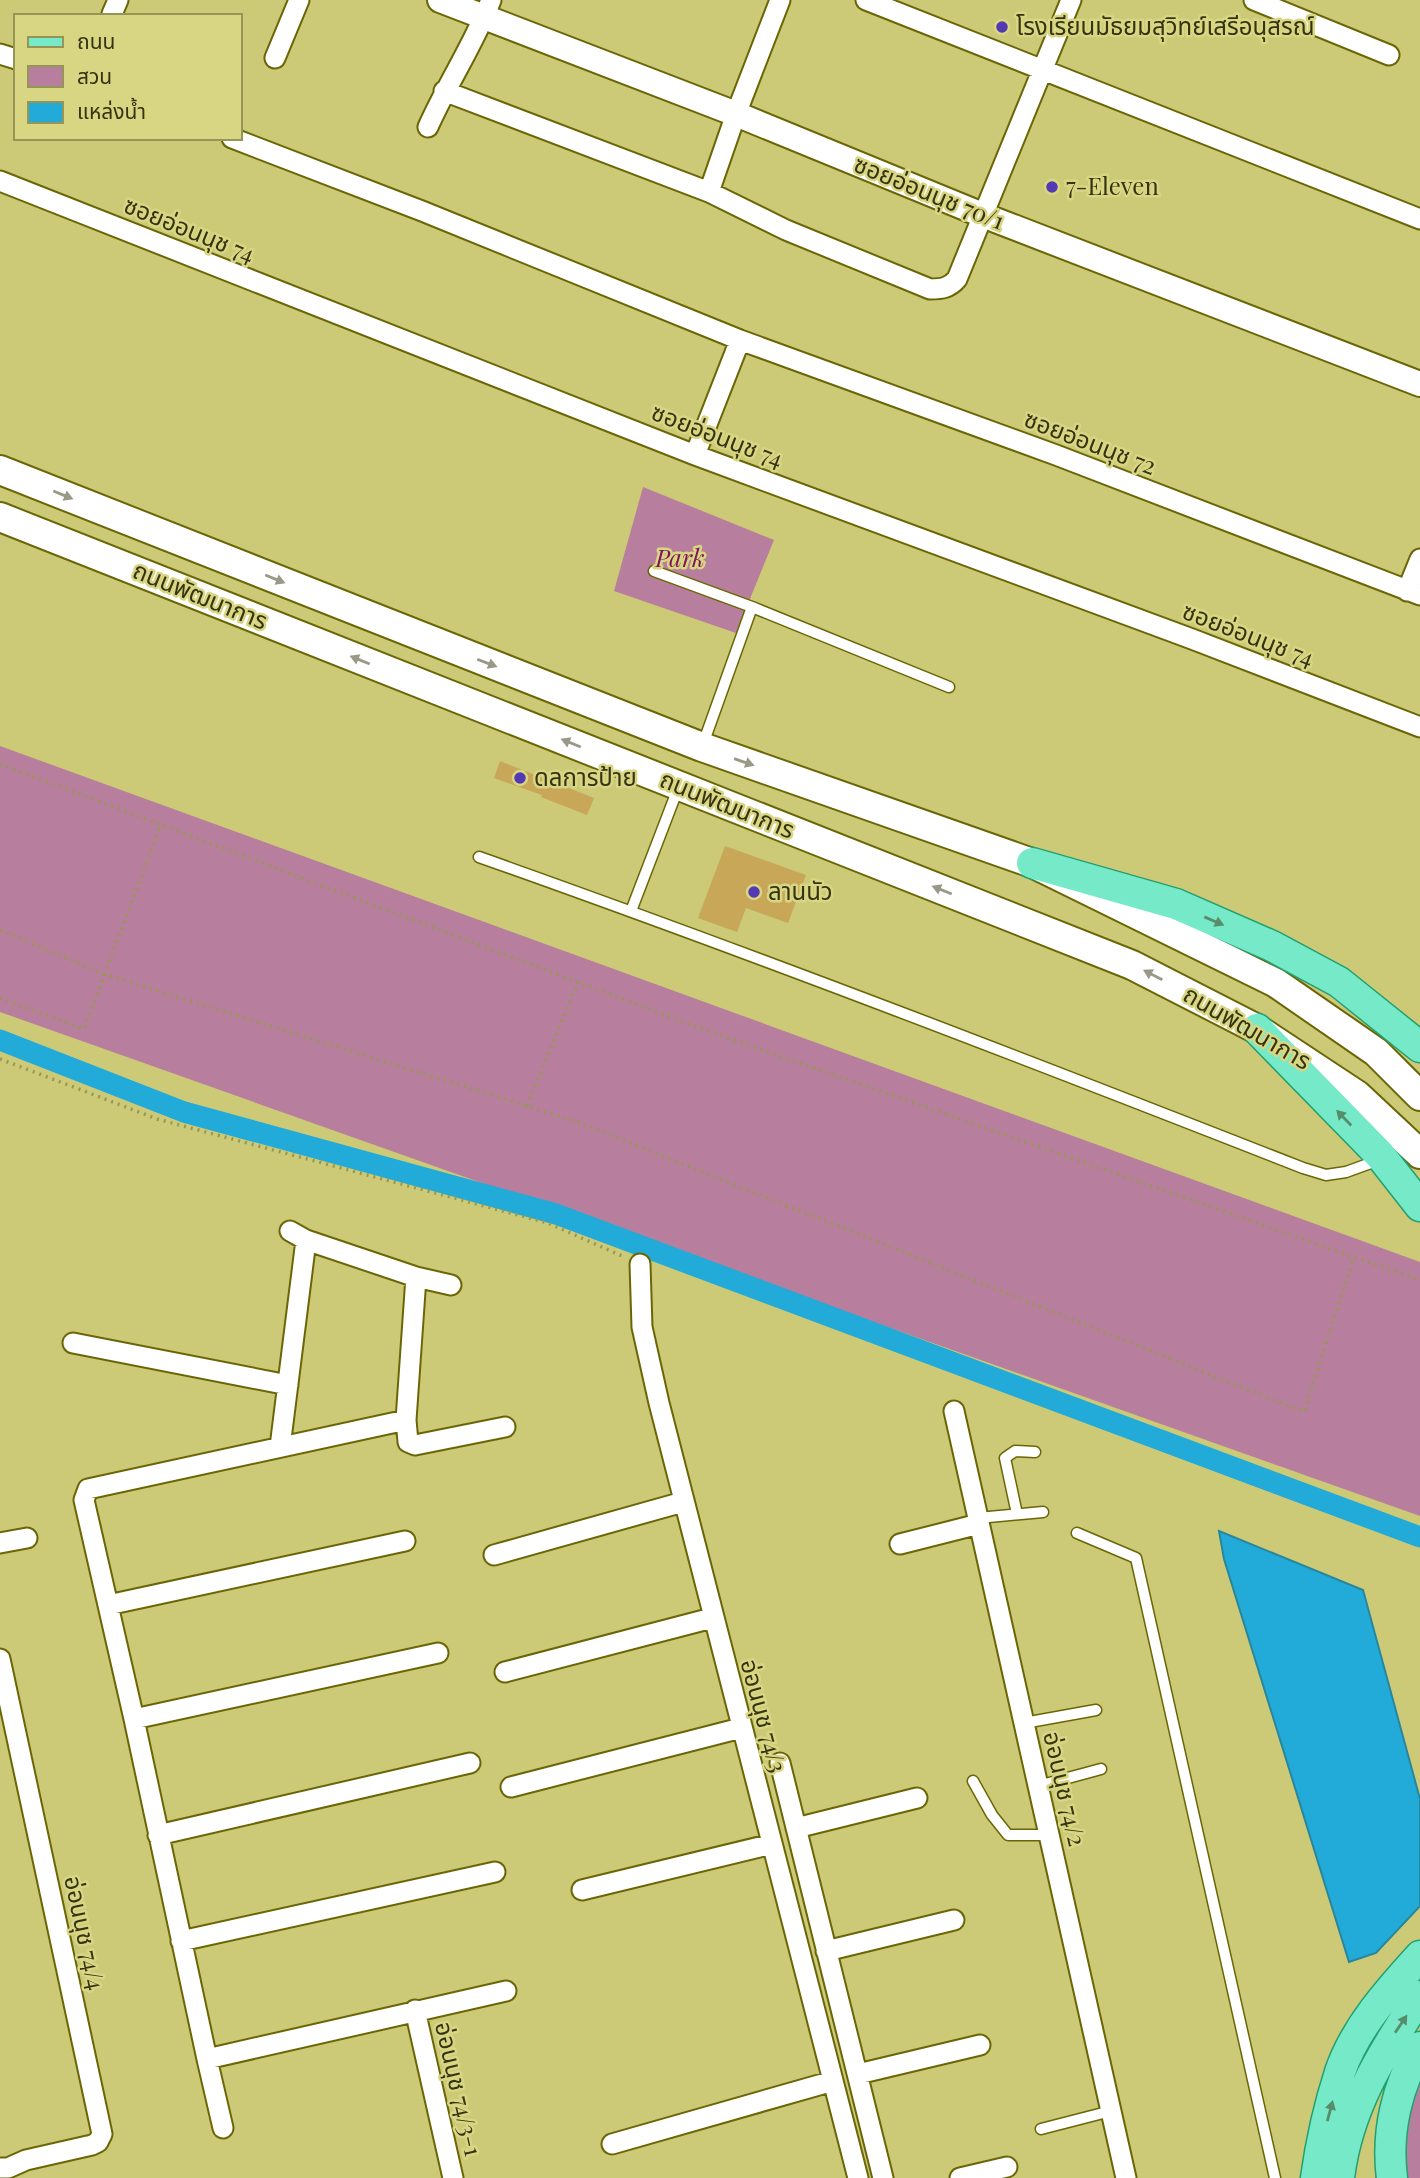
<svg xmlns="http://www.w3.org/2000/svg" width="1420" height="2178" viewBox="0 0 1420 2178" font-family="'Playfair Display','Noto Sans Thai',serif">
<style>
.green{fill:#b87e9d}
.water{fill:#22abd8;stroke:#28879c;stroke-width:2}
.lines{fill:none;stroke-linecap:round;stroke-linejoin:round}
.canal{stroke:#22abd8;stroke-width:21}
.building{fill:#c8a759}
.service-casing{stroke:#6b6605;stroke-width:13}
.minor-casing{stroke:#6b6605;stroke-width:23}
.tertiary-casing{stroke:#6b6605;stroke-width:28}
.secondary-casing{stroke:#6b6605;stroke-width:32}
.primary-casing{stroke:#23a070;stroke-width:33}
.path{stroke:#9a9755;stroke-width:3.5;stroke-dasharray:2 5;stroke-linecap:butt}
.service{stroke:#fff;stroke-width:10}
.minor{stroke:#fff;stroke-width:19}
.tertiary{stroke:#fff;stroke-width:24}
.secondary{stroke:#fff;stroke-width:28}
.primary{stroke:#76e9c8;stroke-width:30}
.oneway{fill:#9a9988}
.oneway2{fill:#568e6c}
.poi-dot{fill:#543ab2;stroke:#d9d683;stroke-width:2.5}
.labels{text-anchor:middle;stroke-width:5;stroke-linejoin:round;paint-order:stroke}
.poi-label{font-size:24px;fill:#353310;stroke:#d9d683;text-anchor:start}
.street-label{font-size:24px;fill:#353310;stroke:#d9d683}
.park-label{font-size:24px;font-style:italic;fill:#80155b;stroke:#d9d683}
</style>
<rect width="100%" height="100%" fill="#ccc977"/>
<path class="green" d="M643,487L774,540L736,633L614,591Z
M0,746L1420,1262V1516L0,1012Z
M1420,2071V2178H1375Z"/>
<path class="water" d="M1219,1531L1363,1590L1420,1799V1906L1376,1953L1349,1962L1224,1559Z"/>
<g class="lines">
<path class="canal" d="M0,1040L184,1112L556,1214L1420,1537"/>
</g>
<path class="building" d="M500,761L594,798L587,815L541,797L542,795L494,778Z
M725,846L806,875L788,923L746,908L737,932L698,918Z"/>
<g class="lines">
<defs>
<path id="service" d="M654,571L752,607L949,687
M703,744L752,607
M479,857C756,955 1030,1061 1303,1168L1326,1175L1346,1172L1379,1160
M631,911L679,786
M1017,1514L1005,1458L1015,1451L1035,1452
M978,1518L1043,1512
M1077,1533L1136,1558L1275,2178
M1024,1723L1096,1710
M973,1781L992,1815L1008,1835H1049
M1038,1786L1101,1769
M1041,2129L1111,2111"/>
<path id="minor" d="M866,0L1420,219
M1254,0L1389,55
M112,14L118,0
M0,54L16,59
M275,58L299,0
M444,91L709,192L786,230L930,289C942,289 949,288 957,279L1071,0
M428,127C447,84 474,44 491,0
M232,138L422,211L740,340L1056,455L1420,595
M0,181L695,455L1192,639L1420,727
M709,192L736,114L780,0
M695,455L740,340
M1407,591L1420,559
M290,1231L306,1240L416,1277L451,1285
M640,1264L642,1327L659,1403L858,2178
M416,1277L406,1420L408,1442L415,1445L505,1427
M73,1343L288,1385
M954,1411L1126,2178
M406,1420L88,1489L84,1500L134,1719L207,2059L506,1991
M280,1447L306,1240
M0,1543L27,1538
M900,1544L979,1524
M494,1555L683,1502
M108,1605L405,1541
M0,1659L102,2134L98,2142L92,2145L26,2160L8,2168H0
M505,1672L712,1618
M134,1719L438,1653
M780,1763L883,2178
M511,1787L741,1728
M796,1828L917,1798
M158,1835L470,1763
M582,1890L772,1844
M181,1941L495,1872
M826,1951L954,1920
M415,2010L453,2178
M207,2059L223,2128
M858,2074L980,2045
M612,2144L833,2081
M960,2178L1007,2167"/>
<path id="tertiary" d="M440,0L736,114L985,216L1420,384"/>
<path id="secondary" d="M0,470L702,747L1032,863L1276,983L1376,1052L1420,1096
M0,517L1132,965L1257,1029L1357,1095L1420,1154"/>
<path id="primary" d="M1032,863L1176,904L1272,946L1339,982L1420,1047
M1257,1029L1380,1155L1420,1206
M1316,2178C1321,2142 1329,2106 1340,2072C1355,2028 1389,1990 1420,1956
M1339,2178C1347,2109 1382,2053 1420,1996
M1392,2178C1386,2132 1397,2086 1420,2047"/>
</defs>
<use href="#service" class="service-casing"/>
<use href="#minor" class="minor-casing"/>
<use href="#tertiary" class="tertiary-casing"/>
<use href="#secondary" class="secondary-casing"/>
<use href="#primary" class="primary-casing"/>
<path class="path" d="M0,764L694,1026L1420,1280
M0,930L104,974L575,1121L1304,1412L1354,1257
M0,998L84,1029L161,824
M0,1059L157,1119L548,1223L622,1256
M527,1106L578,982"/>
<use href="#service" class="service"/>
<use href="#minor" class="minor"/>
<use href="#tertiary" class="tertiary"/>
<use href="#secondary" class="secondary"/>
<use href="#primary" class="primary"/>
</g>
<defs><path id="oneway-solid" d="M-6-.8H1V-3.2L6.5 0L1 3.2V.8H-6Z" transform="scale(1.75)"/></defs>
<g class="oneway">
<use href="#oneway-solid" transform="translate(63 495) rotate(22)"/>
<use href="#oneway-solid" transform="translate(275 579) rotate(22)"/>
<use href="#oneway-solid" transform="translate(360 660) rotate(-158)"/>
<use href="#oneway-solid" transform="translate(487 663) rotate(21)"/>
<use href="#oneway-solid" transform="translate(571 743) rotate(-158)"/>
<use href="#oneway-solid" transform="translate(744 762) rotate(19)"/>
<use href="#oneway-solid" transform="translate(942 890) rotate(-158)"/>
<use href="#oneway-solid" transform="translate(1153 975) rotate(-153)"/>
</g>
<g class="oneway2">
<use href="#oneway-solid" transform="translate(1214 921) rotate(23)"/>
<use href="#oneway-solid" transform="translate(1344 1118) rotate(-134)"/>
<use href="#oneway-solid" transform="translate(1401 2024) rotate(-56)"/>
<use href="#oneway-solid" transform="translate(1330 2111) rotate(-75)"/>
</g>
<g class="poi-dot">
<circle cx="1002" cy="27" r="7"/>
<circle cx="1052" cy="187" r="7"/>
<circle cx="520" cy="778" r="7"/>
<circle cx="754" cy="892" r="7"/>
</g>
<g class="labels">
<g class="poi-label">
<text x="1016" y="35">โรงเรียนมัธยมสุวิทย์เสรีอนุสรณ์</text>
<text x="1066" y="195">7-Eleven</text>
<text x="534" y="786">ดลการป้าย</text>
<text x="768" y="900">ลานนัว</text>
</g>
<g class="street-label">
<text transform="translate(929 193) rotate(22)" y="8">ซอยอ่อนนุช 70/1</text>
<text transform="translate(189 230) rotate(22)" y="8">ซอยอ่อนนุช 74</text>
<text transform="translate(717 436) rotate(21)" y="8">ซอยอ่อนนุช 74</text>
<text transform="translate(1090 443) rotate(21)" y="8">ซอยอ่อนนุช 72</text>
<text transform="translate(200 596) rotate(22)" y="8">ถนนพัฒนาการ</text>
<text transform="translate(1248 635) rotate(21)" y="8">ซอยอ่อนนุช 74</text>
<text transform="translate(727 805) rotate(22)" y="8">ถนนพัฒนาการ</text>
<text transform="translate(1247 1028) rotate(30)" y="8">ถนนพัฒนาการ</text>
<text transform="translate(763 1716) rotate(75)" y="8">อ่อนนุช 74/3</text>
<text transform="translate(1064 1789) rotate(77)" y="8">อ่อนนุช 74/2</text>
<text transform="translate(84 1933) rotate(78)" y="8">อ่อนนุช 74/4</text>
<text transform="translate(458 2089) rotate(77)" y="8">อ่อนนุช 74/3-1</text>
</g>
<g class="park-label">
<text x="680" y="567">Park</text>
</g>
</g>
<rect x="14" y="14" width="228" height="126" fill="#d9d683" stroke="#979555" stroke-width="2"/>
<rect x="28" y="37" width="35" height="10" fill="#76e9c8" stroke="#979555" stroke-width="2"/>
<text x="77" y="49" font-size="21" fill="#353310">ถนน</text>
<rect x="28" y="66" width="35" height="21" fill="#b87e9d" stroke="#979555" stroke-width="2"/>
<text x="77" y="84" font-size="21" fill="#353310">สวน</text>
<rect x="28" y="102" width="35" height="21" fill="#22abd8" stroke="#979555" stroke-width="2"/>
<text x="77" y="119" font-size="21" fill="#353310">แหล่งน้ำ</text>
</svg>
